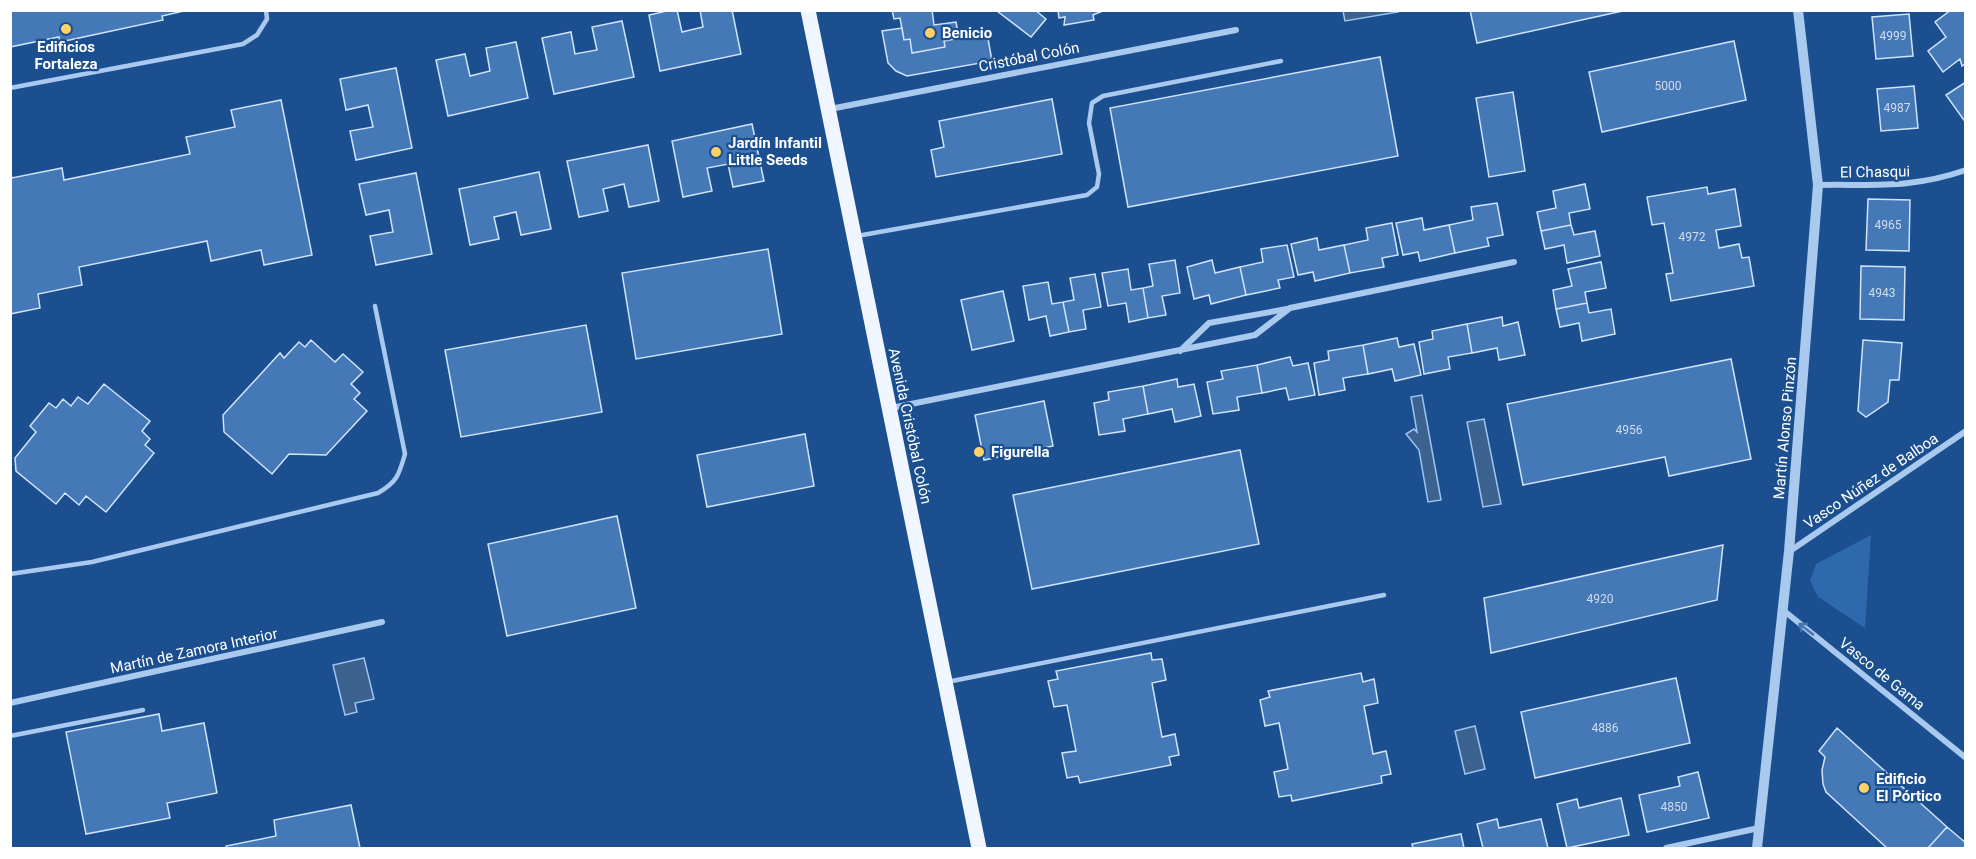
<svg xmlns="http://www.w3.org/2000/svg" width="1976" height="859" viewBox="0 0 1976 859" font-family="Roboto,sans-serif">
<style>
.green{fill:#2e69ad}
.water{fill:#3c6290;stroke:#9cc4f0;stroke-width:1.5}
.building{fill:#4478b7;stroke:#cfe3fa;stroke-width:1.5}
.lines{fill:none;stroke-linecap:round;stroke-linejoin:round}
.service{stroke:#a9c9ee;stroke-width:4.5}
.minor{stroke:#a9c9ee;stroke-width:6}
.tertiary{stroke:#a9c9ee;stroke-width:10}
.primary{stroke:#f0f6ff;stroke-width:15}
.oneway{stroke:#4674ac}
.poi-dot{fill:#ffd166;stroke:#1b4f8f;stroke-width:2}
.labels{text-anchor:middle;stroke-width:4.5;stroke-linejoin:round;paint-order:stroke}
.number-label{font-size:12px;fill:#d0dded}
.poi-label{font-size:15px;font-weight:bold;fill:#fff;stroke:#1b4f8f;text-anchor:start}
.street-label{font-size:15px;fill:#fff;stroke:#1b4f8f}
</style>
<rect width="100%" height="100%" fill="#1b4f8f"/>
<path class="green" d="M1871,535L1865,628L1818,597L1810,581L1816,564Z"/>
<path class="water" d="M1397,10L1398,12L1345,21L1343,11Z
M1422,395L1441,500L1428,502L1419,450L1406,434L1414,429L1417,432L1411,397Z
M1484,419L1501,504L1483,507L1467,422Z
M364,658L374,699L355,703L357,712L345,715L333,665Z
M1475,726L1485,769L1465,774L1455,731Z"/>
<path class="building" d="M10,10H188L162,16L163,20L60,42L59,37L10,47Z
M671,10H677L682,32L703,27L700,10H732L741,54L660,71L649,15Z
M892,10H932L934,25L956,22L959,38L944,41L945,47L912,53L910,39L904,40L900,18L894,19Z
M1035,10L1046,19L1031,37L997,11Z
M1058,10H1105L1093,15L1094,20L1064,25L1065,17L1059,18Z
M1470,10H1627L1477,43Z
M1951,10H1966V63L1962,66L1960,59L1943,72L1928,51L1946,37L1935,22Z
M1909,14L1913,56L1876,59L1872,17Z
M622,21L634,77L554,94L542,38L571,32L575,54L597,50L592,27Z
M902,28L904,40L910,39L912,53L945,47L944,41L987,33L992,61L907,76L896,71L888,63L882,31Z
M1734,41L1746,100L1602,132L1589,72Z
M516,42L528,98L448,116L436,60L465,54L470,76L490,71L486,48Z
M1380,57L1398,156L1128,207L1110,108Z
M396,68L412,148L356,160L350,131L373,127L368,105L346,110L340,79Z
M1966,82V123L1946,95Z
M1914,86L1918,128L1881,131L1877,89Z
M1513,92L1525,171L1489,177L1476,98Z
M1052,99L1062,154L936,177L931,150L944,147L939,121Z
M281,100L312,255L264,265L261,250L211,261L207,241L79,267L82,285L38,294L40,308L10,314V171L12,178L62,168L64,180L190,154L186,137L235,127L231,110Z
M752,124L764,181L733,187L728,164L707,168L712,191L683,197L672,141Z
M648,145L659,201L629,207L624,184L603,189L608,211L579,217L567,161Z
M539,172L551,229L521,235L516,212L494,217L499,239L470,245L459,189Z
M416,173L432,254L376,265L370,236L393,232L389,210L366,215L359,184Z
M1585,184L1590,209L1569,213L1571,225L1541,231L1537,212L1556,208L1553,191Z
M1707,187L1708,194L1735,189L1741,226L1716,230L1719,248L1739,244L1742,258L1749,257L1754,286L1671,301L1666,274L1673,273L1664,223L1652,225L1647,197Z
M1868,199L1910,200L1909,251L1866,250Z
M1497,203L1503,235L1487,238L1489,246L1455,253L1449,225L1473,220L1471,207Z
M1422,218L1424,230L1449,225L1455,253L1420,261L1418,252L1403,255L1396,223Z
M1392,223L1398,255L1382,258L1384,267L1350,273L1344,245L1368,240L1366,228Z
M1571,225L1574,235L1595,231L1600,256L1567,263L1564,245L1545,249L1541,231Z
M1317,238L1319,250L1344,245L1350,273L1315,281L1313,272L1298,275L1291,244Z
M1287,245L1294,277L1278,280L1280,288L1246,295L1240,267L1263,262L1261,249Z
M768,249L782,334L636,359L622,273Z
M1175,260L1180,293L1162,296L1166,315L1148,318L1143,288L1153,286L1149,264Z
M1212,260L1215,273L1240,267L1246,295L1211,304L1209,295L1194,299L1187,267Z
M1601,262L1606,288L1585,292L1587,303L1556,309L1553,290L1572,286L1568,269Z
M1861,266L1905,267L1904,320L1860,319Z
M1128,269L1131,290L1143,288L1148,318L1129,322L1126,303L1108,306L1102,273Z
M1095,274L1101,307L1083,310L1086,329L1069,332L1063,302L1074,300L1070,278Z
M1048,282L1052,304L1063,302L1069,332L1050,336L1046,316L1029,320L1023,286Z
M1003,291L1014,341L972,350L961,300Z
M1587,303L1589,313L1611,309L1615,334L1582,341L1579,323L1560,327L1556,309Z
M1502,317L1503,326L1518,322L1525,355L1499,360L1497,348L1472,353L1467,324Z
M1467,324L1472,353L1448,357L1450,369L1424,374L1419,342L1433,339L1432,331Z
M586,325L602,412L461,437L445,350Z
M1397,338L1399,347L1414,344L1421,375L1395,381L1392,369L1368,374L1363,345Z
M311,340L335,362L343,354L363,372L351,384L360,393L354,399L367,411L326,455L289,454L272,474L224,432L223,415L280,353L284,358L299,342L305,347Z
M1863,340L1902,343L1899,380H1890L1888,402L1866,417L1858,411Z
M1363,345L1368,374L1343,378L1345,390L1319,395L1314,363L1329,360L1328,351Z
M1290,357L1293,366L1308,363L1315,395L1289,400L1286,388L1262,393L1257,365Z
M1731,359L1751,459L1669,476L1665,457L1523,485L1507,404Z
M1257,365L1262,393L1237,397L1239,410L1213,414L1207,382L1223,379L1221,371Z
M1177,379L1178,387L1194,384L1201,416L1175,422L1172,409L1148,414L1143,386Z
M104,384L150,421L142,431L150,439L145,445L154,453L106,512L86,496L79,505L65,493L56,504L16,471L15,458L36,432L30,426L49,403L56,408L63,399L71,406L78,397L88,404Z
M1143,386L1148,414L1123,419L1125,431L1099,435L1094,403L1109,400L1108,392Z
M1044,401L1053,446L984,460L975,415Z
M805,434L814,486L707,507L697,455Z
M1240,450L1259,544L1032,589L1013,495Z
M617,516L636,608L507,636L488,544Z
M1723,545L1717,600L1491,653L1484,598Z
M1151,653L1152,660L1162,659L1166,680L1152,683L1162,737L1175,734L1179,755L1169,757L1171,765L1080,783L1078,776L1067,778L1062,753L1076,751L1067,705L1054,707L1048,681L1058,679L1056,671Z
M1361,673L1363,682L1374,679L1378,703L1364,706L1373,754L1386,751L1391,774L1381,776L1382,783L1292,801L1291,795L1279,797L1274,772L1288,769L1279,723L1265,726L1260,700L1270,697L1268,691Z
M1676,678L1690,743L1535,778L1521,712Z
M159,714L162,731L204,723L217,793L167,803L170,818L86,834L66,732Z
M1837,728L1947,827L1928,848H1887L1826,792L1823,784L1822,770L1825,757L1819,751Z
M1698,772L1709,818L1647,832L1639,795L1680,786L1678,777Z
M1621,798L1629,835L1567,848L1557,804L1577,799L1579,808Z
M351,805L360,848H226V846L276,836L274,820Z
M1497,819L1499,828L1541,819L1548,848H1483L1477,824Z
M1947,827L1966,843V848H1928Z
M1461,834L1464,848H1413L1412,844Z"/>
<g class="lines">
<path class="service" d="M10,88L243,44L257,35L267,19L266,10
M857,236L1087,195L1097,187L1099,174L1089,123L1092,103L1103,96L1281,61
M10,574L92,562L378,493C397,482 399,475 405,454L375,306
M947,682L1384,595
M10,736L143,710"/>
<path class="minor" d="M830,109L1236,30
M1818,185C1874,184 1911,189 1966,170
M1180,351L1209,323L1287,309
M891,408L1255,335L1290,308L1514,262
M1790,551L1966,431
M1783,610L1966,758
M10,703L382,622
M1666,848L1759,828"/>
<path class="tertiary" d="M1757,848L1789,551L1818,185L1798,10"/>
<path class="primary" d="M808,10L979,848"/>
</g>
<defs><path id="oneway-shaft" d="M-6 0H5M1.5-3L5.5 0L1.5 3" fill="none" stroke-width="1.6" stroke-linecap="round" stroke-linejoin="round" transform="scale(1.5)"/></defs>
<use class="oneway" href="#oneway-shaft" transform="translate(1806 629) rotate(-142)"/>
<g class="poi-dot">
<circle cx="66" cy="29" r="6"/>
<circle cx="930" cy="33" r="6"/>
<circle cx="716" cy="152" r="6"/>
<circle cx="979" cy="452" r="6"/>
<circle cx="1864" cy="788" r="6"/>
</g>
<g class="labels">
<g class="number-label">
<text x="1893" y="40">4999</text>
<text x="1668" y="90">5000</text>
<text x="1897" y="112">4987</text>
<text x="1888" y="229">4965</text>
<text x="1692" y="241">4972</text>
<text x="1882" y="297">4943</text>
<text x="1629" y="434">4956</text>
<text x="1600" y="603">4920</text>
<text x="1605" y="732">4886</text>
<text x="1674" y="811">4850</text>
</g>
<g class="poi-label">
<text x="942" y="38">Benicio</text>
<text x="66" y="52" text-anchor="middle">Edificios<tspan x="66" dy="17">Fortaleza</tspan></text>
<text x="728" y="148">Jardín Infantil<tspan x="728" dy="17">Little Seeds</tspan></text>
<text x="991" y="457">Figurella</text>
<text x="1876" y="784">Edificio<tspan x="1876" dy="17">El Pórtico</tspan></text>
</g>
<g class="street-label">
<text transform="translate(1029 57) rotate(-11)" y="5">Cristóbal Colón</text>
<text transform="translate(1875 172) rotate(-1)" y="5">El Chasqui</text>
<text transform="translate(910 426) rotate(78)" y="5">Avenida Cristóbal Colón</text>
<text transform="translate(1785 428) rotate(-85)" y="5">Martín Alonso Pinzón</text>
<text transform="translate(1871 481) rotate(-34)" y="5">Vasco Núñez de Balboa</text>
<text transform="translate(194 651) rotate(-12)" y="5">Martín de Zamora Interior</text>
<text transform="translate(1882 674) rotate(39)" y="5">Vasco de Gama</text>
</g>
</g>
<rect width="1976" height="859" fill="none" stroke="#ffffff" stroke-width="24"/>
</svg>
